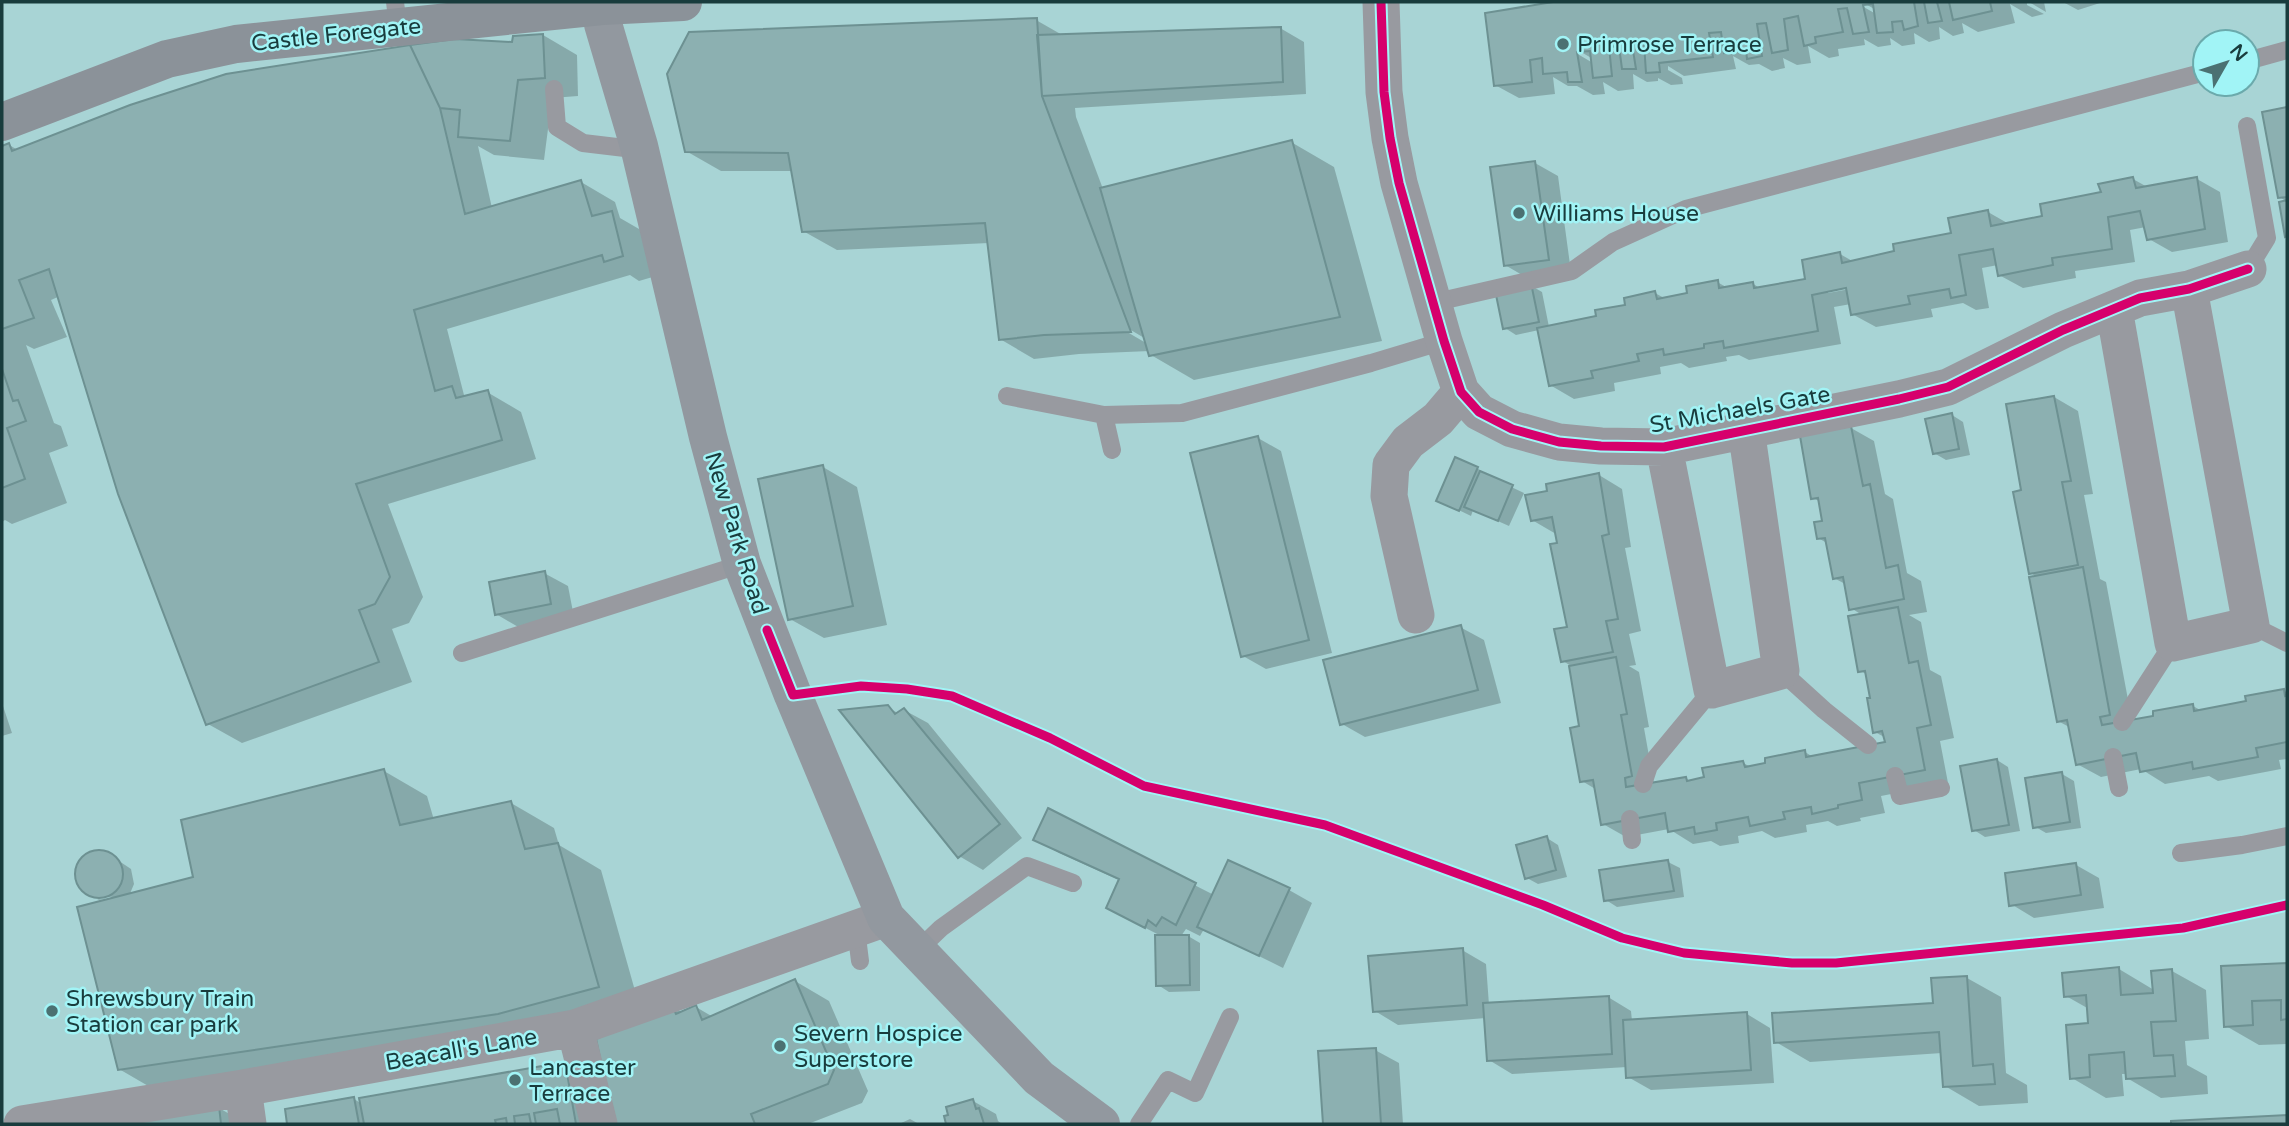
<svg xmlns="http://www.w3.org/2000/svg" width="2289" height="1126" viewBox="0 0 2289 1126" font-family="'Varela Round',sans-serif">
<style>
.shadow{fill:#0003;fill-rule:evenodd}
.building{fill:#8cb0b1;stroke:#6d9192;stroke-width:2}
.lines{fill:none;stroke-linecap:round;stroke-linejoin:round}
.lane{stroke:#989aa0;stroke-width:18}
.street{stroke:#989aa0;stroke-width:37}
.secondary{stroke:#92989f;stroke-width:38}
.primary{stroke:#8b9299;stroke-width:38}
.cycleway-casing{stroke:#a1f4f6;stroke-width:13}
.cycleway{stroke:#d6006c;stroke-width:9}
.poi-dot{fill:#4b7172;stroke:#a1f4f6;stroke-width:2.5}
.labels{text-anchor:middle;stroke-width:5;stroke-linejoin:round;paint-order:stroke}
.street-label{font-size:23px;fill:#193c3d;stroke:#a1f4f6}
.poi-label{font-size:23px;fill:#193c3d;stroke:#a1f4f6;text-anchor:start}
</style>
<rect width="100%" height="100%" fill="#a8d4d5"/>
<path class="shadow" d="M1563,2H1855L1876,14V10L1862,2H2027V5L2044,14L2032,17L2010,4L2015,23L1978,32L1962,23L1964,33L1953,36L1939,27L1940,39L1929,42L1914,33L1915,44L1902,46L1890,38L1891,45L1878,47L1864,39L1865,45L1838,49L1839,56L1829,58L1808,46L1811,63L1797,65L1783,58L1785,68L1772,71L1759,64L1749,65L1733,56L1736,69L1684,76L1668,66V70L1682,78L1683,84L1671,85L1658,78V81L1647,82L1633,74L1634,89L1618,91L1603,82L1605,94L1593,95L1577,86H1568L1553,77L1555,94L1519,98L1495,85L1487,15ZM1602,41L1622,52V56L1600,44ZM1571,46L1593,59V63L1569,49Z
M2029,2H2044L2046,12Z
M2063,2H2099L2100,3L2078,10Z
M1036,20L1064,36L1280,28L1304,42L1306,94L1075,108L1076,117L1103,189L1291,142L1334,167L1382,341L1194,380L1151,355L1150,351L1079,354L1034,359L1000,339L989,243L837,250L803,231L793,171H721L686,151ZM1124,326L1146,339V343L1122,329Z
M543,35L577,55L578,96L552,98L544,160L494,155L478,146L492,208L581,182L615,202L620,218L646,233L656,276L639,281L630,275L447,329L464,395L467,397L487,392L521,412L536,459L388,504L423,597L409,623L392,629L412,682L242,743L208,724L60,296L51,300L67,337L34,349L26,345L54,423L61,426L68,446L49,453L67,503L12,524L5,520L2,522V148L9,145L18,150L513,44Z
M2287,109V202L2280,197L2264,114Z
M1535,163L1558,176L1571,272L1529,279L1505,265Z
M2133,179L2149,188L2197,179L2220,192L2228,242L2172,252L2149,239L2146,227L2130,230L2135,262L2075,271L2076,278L2023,288L1999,275L1998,265L1982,268L1989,308L1976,310L1963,303L1931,309L1933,317L1876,327L1852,314L1851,304L1834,307L1841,344L1749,360L1739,355L1726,357L1727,361L1689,368L1681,363L1660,367L1661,374L1614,383L1615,391L1574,399L1550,385L1539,330L1516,335L1505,328L1530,285L1542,292L1549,327L1598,318L1655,293L1666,299L1689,295L1717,282L1728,288L1752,283L1761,289L1807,280L1840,254L1854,262L1897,252L1953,234L1988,212L2009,224L2044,217L2103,194ZM1854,285L1855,288L1828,293V290Z
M2054,397L2078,411L2093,494L2084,495L2100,579L2106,582L2132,721L2193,706L2202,711L2248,702L2284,690L2287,693V759L2279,760L2281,769L2218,781L2209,776L2165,784L2141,769L2101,777L2077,764L2071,728L2058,721L2038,577L2030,573L2023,491Z
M1952,415L1963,422L1970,455L1946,460L1934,453Z
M1851,428L1874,441L1885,494L1893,499L1907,573L1921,581L1927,612L1909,615L1921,622L1930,670L1941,676L1954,738L1940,741L1948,783L1881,796L1885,813L1860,818L1861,821L1837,826L1828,821L1806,825L1807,832L1775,838L1762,831L1738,836L1739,843L1720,846L1711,841L1693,844L1669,829L1626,837L1603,824L1597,790L1582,781L1581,728L1571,666L1563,661L1569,628L1559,544L1556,534L1532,520L1549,492L1599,475L1622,489L1631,547L1625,548L1641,631L1629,634L1636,665L1629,666L1639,672L1649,727L1644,728L1654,784L1686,779L1691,782L1706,778L1743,763L1751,767L1805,752L1813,757L1887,743L1886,738L1875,732L1872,700L1867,675L1860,670L1862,615L1851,608L1847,585L1834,578L1827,543L1818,538L1824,522L1821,502L1813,498Z
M1258,438L1281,451L1332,653L1266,669L1243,656Z
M823,467L857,487L887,625L824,638L790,619Z
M1477,468L1488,476L1524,493L1509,526L1473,510L1471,516L1438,500Z
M544,573L568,586L574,617L520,628L496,614Z
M1460,627L1484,640L1501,703L1365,737L1342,724Z
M2,703L12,733L2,736Z
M888,707L899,714L904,710L928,723L1022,838L983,870L959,856Z
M1997,760L2008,767L2020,831L1985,837L1974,830Z
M384,771L427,796L434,820L511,803L554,828L559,845L601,870L641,1012L162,1094L119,1069L103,902L97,899L112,901L113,897L90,895L82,890L78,884L77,868L85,856L100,851L107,853L131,869L134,884L129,896L195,879Z
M2062,774L2074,781L2081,828L2046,833L2034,826Z
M1049,811L1214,895L1289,890L1312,903L1283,968L1204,929L1200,936L1186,929L1181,936H1188L1200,943V991L1169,992L1158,985L1163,937L1132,921L1121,881L1059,853L1035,839Z
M1547,838L1558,845L1567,877L1538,884L1527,878Z
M1668,862L1680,868L1684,897L1617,907L1606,900Z
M2076,865L2099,878L2104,908L2034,918L2011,904Z
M1462,950L1486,964L1489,1005L1608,997L1631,1011L1632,1021L1747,1014L1770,1028L1774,1083L1651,1090L1628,1077L1627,1067L1512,1074L1489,1060L1486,1018L1398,1025L1375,1011Z
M2287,965V1044L2259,1045L2226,1026L2222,968Z
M2119,969L2154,990L2172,971L2206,990L2209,1039L2185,1041L2187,1065L2207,1076L2208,1094L2161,1098L2127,1078V1074H2122L2124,1096L2106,1098L2072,1078L2090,1025L2089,1009L2066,996Z
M1967,978L2001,997L2006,1073L2027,1085L2028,1103L1979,1106L1945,1086L1942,1053L1810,1062L1776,1042L1935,1004Z
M795,981L829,1001L868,1091L862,1103L808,1124H616L671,1006L683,1013L696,1007L713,1017Z
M1375,1050L1399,1063L1403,1124H1325L1320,1053Z
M565,1064L596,1124H289L287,1110L354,1099L362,1104Z
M973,1101L996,1114L998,1121L1002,1124H948L946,1117Z
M219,1108L247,1124H126Z
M2287,1116V1124L2173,1123Z
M910,1119L919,1124H899Z"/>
<path class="building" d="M1553,2H1914L1918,26L1904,30L1902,21L1892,22L1893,32L1877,33L1873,4L1863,5L1869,32L1853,34L1847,8L1838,9L1843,32L1815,37L1816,43L1804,46L1798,16L1784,19L1788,50L1772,53L1766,23L1757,24L1762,56L1747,59L1746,50L1724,53L1721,32L1709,33L1713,57L1659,63L1660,72L1646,73L1644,43L1632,44L1636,69H1622L1619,46L1609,47L1612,76L1593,78L1590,51L1577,52L1582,82H1568L1567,72L1543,74L1542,58L1530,60L1532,82L1494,86L1485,13Z
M1924,2H1937L1942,21L1928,23Z
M1949,2H1990L1992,11L1953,20Z
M1037,18L1042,96L1131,332L1044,335L999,340L985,223L802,232L788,153L685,152L667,74L689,32Z
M1281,27L1283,82L1042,96L1037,35Z
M543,34L545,78L518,80L510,141L458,137L460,110L440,108L410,45L455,39L512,42L513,36Z
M410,45L440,108L465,214L581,180L592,216L612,211L623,256L604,262L602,255L414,310L435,391L452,386L456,398L488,390L502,440L356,484L390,577L375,604L359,610L379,662L206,725L118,494L49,269L19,280L34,318L2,329V146L9,143L12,151L130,105L226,74Z
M2287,107V197L2278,198L2262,112Z
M1292,140L1340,317L1149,356L1100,188Z
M1535,161L1549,260L1504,266L1490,167Z
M2133,177L2136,188L2197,177L2205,229L2147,240L2140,211L2108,217L2112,249L2052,258L2053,265L1998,276L1993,249L1959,255L1966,295L1951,298L1949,289L1908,296L1910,304L1851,315L1846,288L1812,295L1818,331L1724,348L1723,341L1704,344V348L1664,355L1663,349L1637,354L1639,361L1591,371L1593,378L1549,386L1537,328L1596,316L1595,310L1625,305L1624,298L1655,291L1657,299L1687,293L1686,286L1718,280L1719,288L1753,282L1754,288L1805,279L1802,260L1840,252L1842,263L1894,251L1893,244L1951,233L1948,218L1988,210L1991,226L2042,216L2040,204L2101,192L2098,184Z
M2287,200V236L2285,237L2279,202Z
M1531,283L1539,322L1503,329L1495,290Z
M2,369L13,401L18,400L26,421L7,428L25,479L2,488Z
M2054,396L2071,481L2062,482L2078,565L2029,574L2013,492L2021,490L2006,404Z
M1952,413L1959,449L1933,454L1925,419Z
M1851,426L1863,486L1870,484L1886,568L1898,565L1904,599L1849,610L1843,577L1833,579L1825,538L1817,539L1814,522L1822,521L1818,498L1811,499L1800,436Z
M1258,436L1309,640L1241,657L1190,453Z
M1455,457L1478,467L1459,511L1436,501Z
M823,465L853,606L788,620L758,479Z
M1480,471L1513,485L1498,521L1464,507Z
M1599,473L1609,534L1602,536L1618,619L1606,621L1613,652L1561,662L1554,629L1567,627L1550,544L1557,543L1552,517L1531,521L1525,495L1547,491L1546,484Z
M2083,567L2110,715L2100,717L2102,725L2153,716V711L2193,704L2194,711L2246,701L2245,696L2284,689L2285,696L2287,695V742L2256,748L2258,757L2193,769L2192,762L2140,772L2136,753L2076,765L2067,720L2057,722L2029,577Z
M545,571L551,604L495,615L489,582Z
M1898,607L1909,663L1918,661L1931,725L1917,728L1925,770L1859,783L1862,800L1838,805V808L1812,814L1811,807L1783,812L1785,819L1750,826L1748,817L1716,823L1717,830L1695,834L1694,827L1668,832L1665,813L1601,825L1593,780L1580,782L1570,728L1579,726L1569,666L1616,657L1627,714L1621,715L1632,776L1625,778L1626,787L1686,777L1687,781L1704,777L1702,768L1743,761L1745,767L1765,763V758L1805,750L1806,757L1885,742L1882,731L1873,733L1867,698H1870L1865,671L1858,672L1848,616Z
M1461,625L1478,690L1340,725L1323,660Z
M888,705L895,714L904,708L1000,824L958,858L839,710Z
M1997,759L2009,825L1972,831L1960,766Z
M384,769L400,825L511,801L525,849L558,843L599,987L498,1014L118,1070L77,907L193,877L181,820Z
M2062,772L2070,822L2033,828L2025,778Z
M1048,808L1196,883L1176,925L1162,917L1156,926L1148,920L1145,928L1106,908L1119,879L1033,840Z
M1547,836L1556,870L1525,879L1516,845Z
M75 874a24 24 0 1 1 48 0a24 24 0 1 1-48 0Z
M1228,860L1290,888L1259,956L1197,927Z
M1668,860L1674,891L1604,901L1599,870Z
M2076,863L2081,895L2009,906L2005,873Z
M1155,935H1189L1190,985L1156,986Z
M1463,948L1467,1005L1373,1012L1368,956Z
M2287,963V1019L2281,1020V1000L2252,1001L2253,1025L2224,1027L2221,966Z
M2119,967L2121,995L2153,993L2151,971L2172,969L2176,1021L2151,1022L2154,1056L2173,1055L2175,1076L2126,1079L2124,1052L2089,1055L2090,1077L2070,1079L2066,1025L2088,1023L2086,995L2064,997L2062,973Z
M1967,976L1973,1066L1993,1064L1995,1084L1943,1087L1939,1032L1774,1043L1772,1013L1933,1003L1931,978Z
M795,979L834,1070L828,1084L751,1114L755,1124H614L596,1039L671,1004L676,1014L696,1005L702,1020Z
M1609,996L1612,1054L1487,1061L1483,1003Z
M1747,1012L1751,1070L1626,1078L1623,1020Z
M1376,1048L1381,1124H1323L1318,1051Z
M565,1062L576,1124H560L557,1109L534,1113L536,1124H531L529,1114L514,1116L515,1124H507L506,1118L495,1120L496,1124H364L359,1098Z
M354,1097L359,1124H287L285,1109Z
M973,1099L976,1109L979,1108L984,1124H946L944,1116L948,1115L946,1107Z
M219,1106L221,1124H124Z
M2287,1115V1124H2171V1121Z"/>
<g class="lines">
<path class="lane" d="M395,2L398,26
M2247,61L2287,50
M554,89L557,127L583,143L625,148L639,146
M2247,126L2267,238L2248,269
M1432,303L1572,271L1613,242L1686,209L2205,72
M1007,396L1104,415
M1112,450L1104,415L1182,413L1371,363L1444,341
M2251,625L2287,643
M462,653L742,564
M1781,671L1824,710L1868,745
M2122,722L2173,643
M2113,757L2119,788
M1895,776L1900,796L1941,788
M1643,784L1649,766L1712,690
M1630,819L1632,840
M2181,853L2242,845L2287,836
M856,929L860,961
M917,951L941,928L1027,866L1073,883
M1139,1124L1168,1080L1195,1093L1230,1017"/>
<path class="street" d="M1381,2L1384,92L1390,138L1399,183L1444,341L1461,392L1479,412L1512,429L1559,442L1601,446L1664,447L1899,399L1948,387L2063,330L2140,298L2189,289L2248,269
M2114,309L2173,643L2251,625L2189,289
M1664,447L1712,690L1781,671L1746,429
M1416,615L1389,496L1391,465L1408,442L1438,419L1461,392
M575,1028L599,1124
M243,1088L248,1124
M22,1124L243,1088L575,1028L886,918"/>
<path class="secondary" d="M602,6L603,24L639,146L708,437L742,564L793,695L886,918L1039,1078L1101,1124"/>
<path class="primary" d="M2,122L167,59L236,44L602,6L683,2"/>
<defs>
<path id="cycleway" d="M1381,2L1384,92L1390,138L1399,183L1444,341L1461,392L1479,412L1512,429L1559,442L1601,446L1664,447L1899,399L1948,387L2063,330L2140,298L2189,289L2248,269
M767,630L793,695L861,686L907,689L952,696L1050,738L1144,786L1325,825L1543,905L1622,938L1684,953L1792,963H1836L2183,928L2287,905"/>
</defs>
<use href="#cycleway" class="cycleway-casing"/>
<use href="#cycleway" class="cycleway"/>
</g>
<g class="poi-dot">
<circle cx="1563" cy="44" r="7"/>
<circle cx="1519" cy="213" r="7"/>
<circle cx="52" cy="1011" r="7"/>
<circle cx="780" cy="1046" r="7"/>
<circle cx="515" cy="1080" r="7"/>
</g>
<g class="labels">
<g class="street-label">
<text transform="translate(336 34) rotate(-6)" y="8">Castle Foregate</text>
<text transform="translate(1740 409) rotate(-10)" y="8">St Michaels Gate</text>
<text transform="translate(737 533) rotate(73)" y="8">New Park Road</text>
<text transform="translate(461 1049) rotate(-10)" y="8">Beacall's Lane</text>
</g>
<g class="poi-label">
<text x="1577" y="52">Primrose Terrace</text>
<text x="1533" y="221">Williams House</text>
<text x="66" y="1006">Shrewsbury Train<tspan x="66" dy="26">Station car park</tspan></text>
<text x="794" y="1041">Severn Hospice<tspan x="794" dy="26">Superstore</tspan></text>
<text x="529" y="1075">Lancaster<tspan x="529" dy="26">Terrace</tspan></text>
</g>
</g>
<rect width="2289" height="1126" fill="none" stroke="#193c3d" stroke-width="7"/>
<g transform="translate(2226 63) rotate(51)"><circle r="33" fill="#a1f4f6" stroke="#6baaac" stroke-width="2"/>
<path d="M0-5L12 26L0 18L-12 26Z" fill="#4b7172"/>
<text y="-10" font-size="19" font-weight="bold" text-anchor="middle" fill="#193c3d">N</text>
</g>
</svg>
